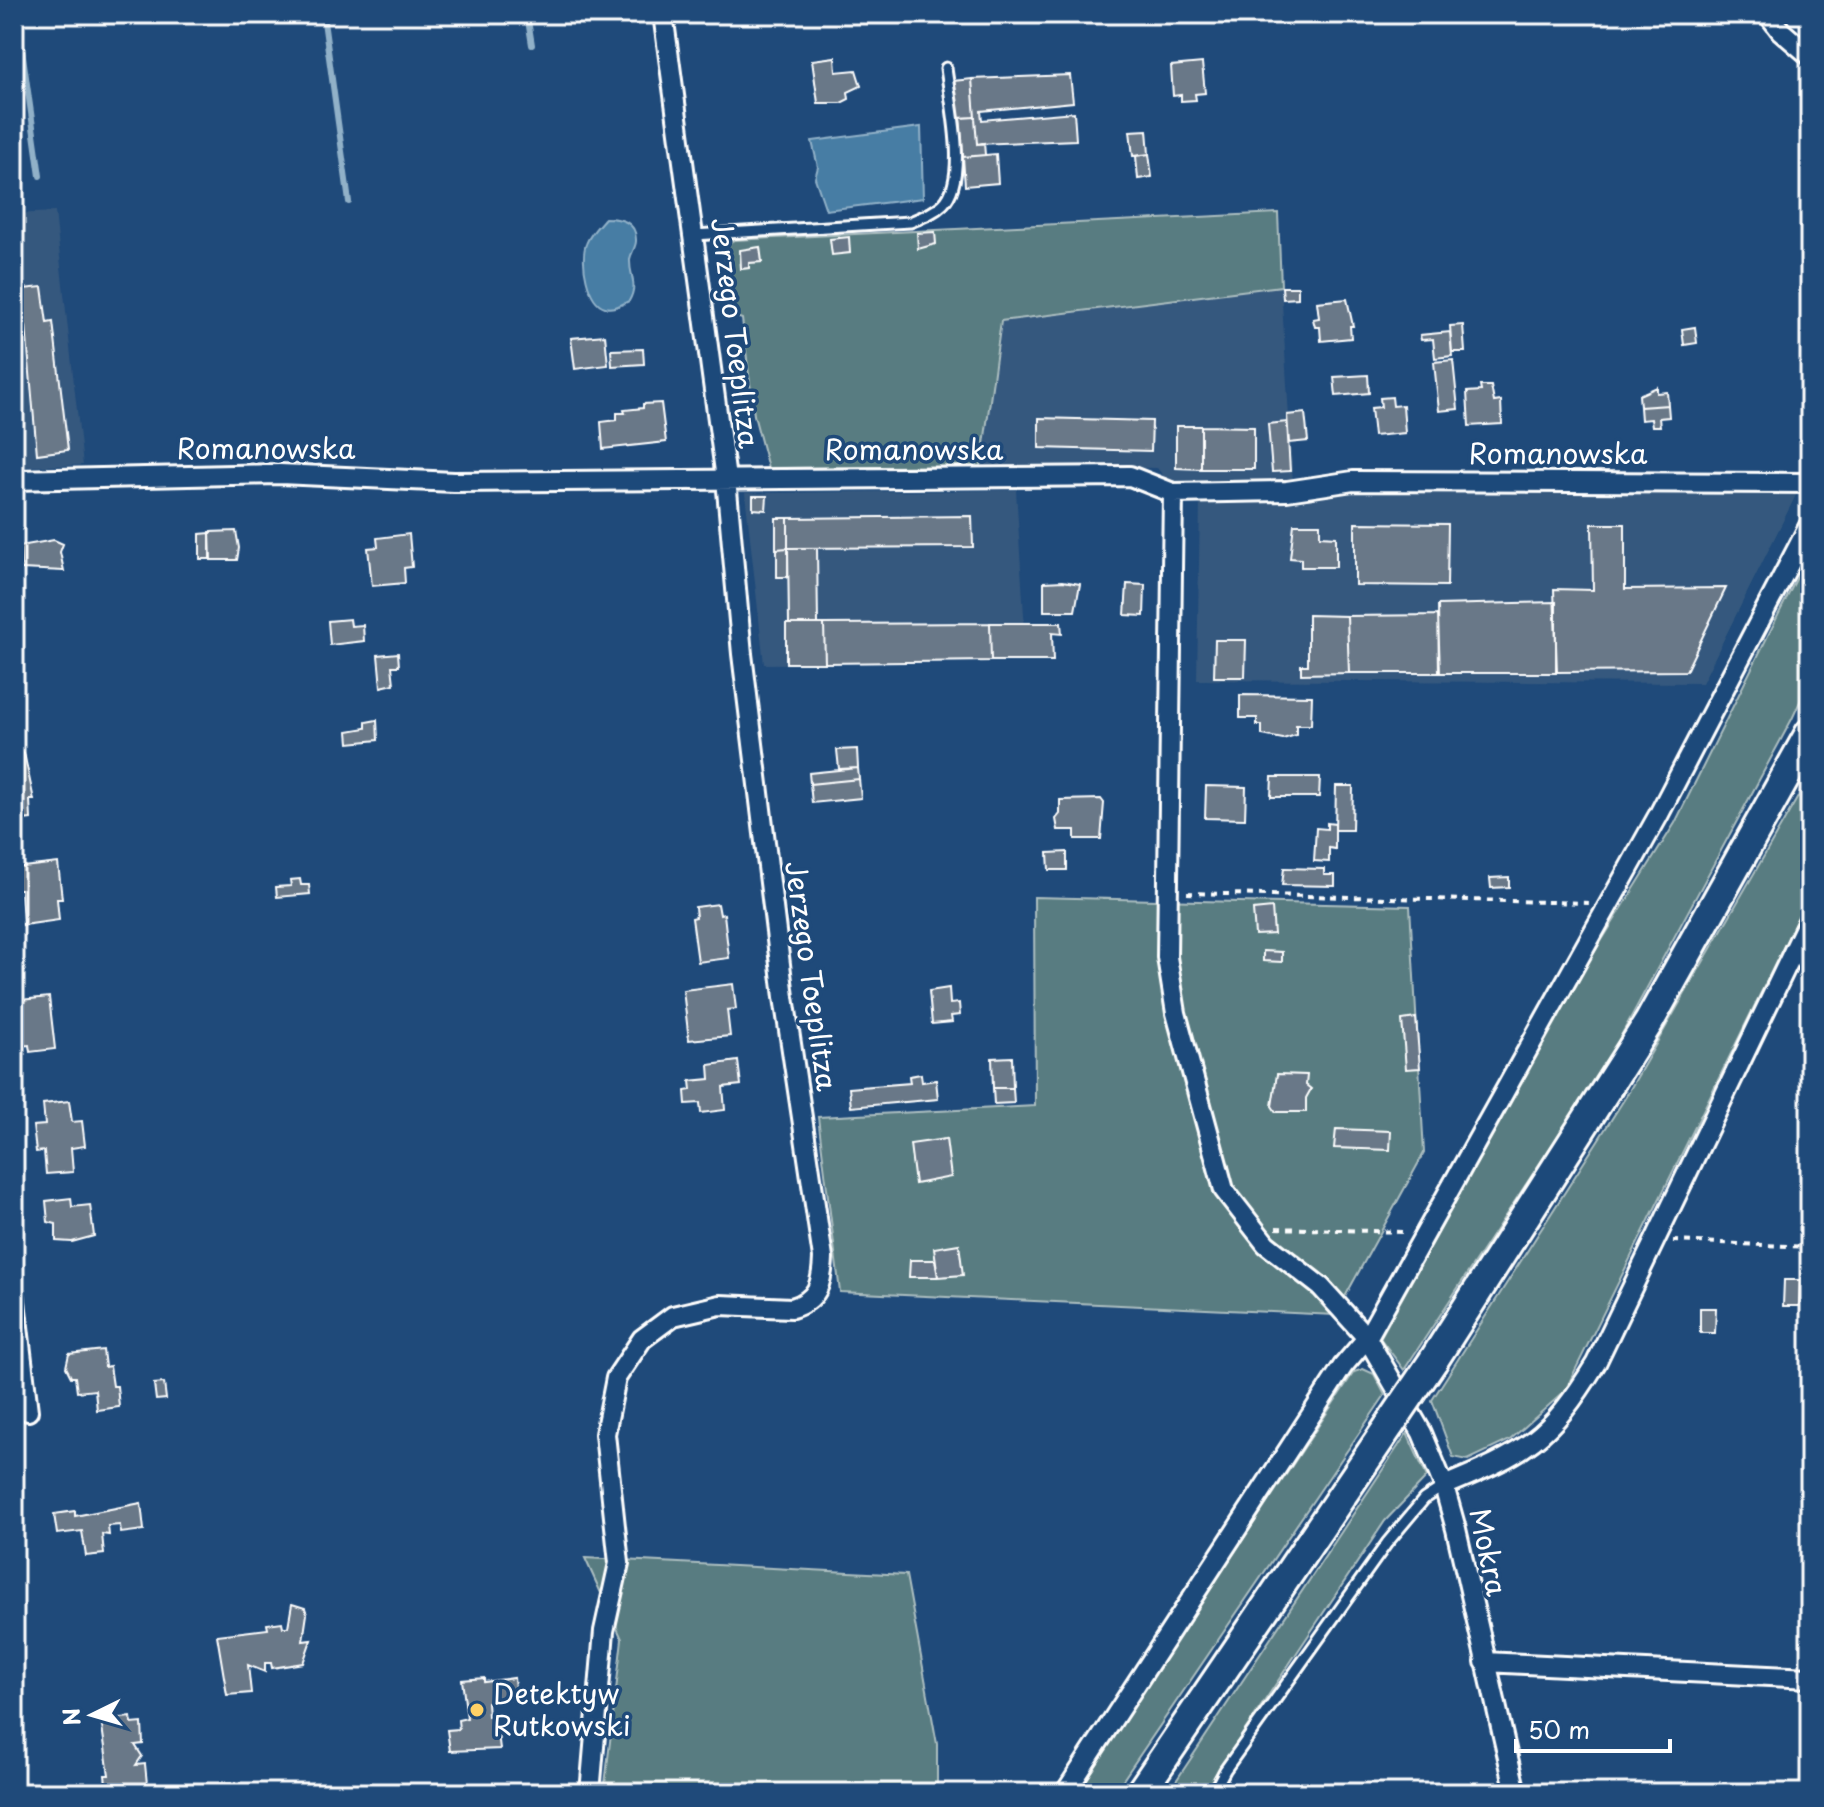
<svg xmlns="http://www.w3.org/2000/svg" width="1824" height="1807" viewBox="0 0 1824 1807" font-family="'Playpen Sans',sans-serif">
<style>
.built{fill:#35587e}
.green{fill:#597c81;stroke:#acbec0;stroke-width:2}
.water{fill:#477da4;stroke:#91b1c8;stroke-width:2}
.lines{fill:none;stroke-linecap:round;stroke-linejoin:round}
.stream{stroke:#91b1c8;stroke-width:6}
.building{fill:#697888;stroke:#fff;stroke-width:2}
.lane-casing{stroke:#fff;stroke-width:15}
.street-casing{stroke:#fff;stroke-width:24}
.primary-casing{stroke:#fff;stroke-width:34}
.path{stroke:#fff;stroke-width:4;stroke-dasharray:6 6;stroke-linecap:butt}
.lane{stroke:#1f4a7a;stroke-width:9}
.street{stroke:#1f4a7a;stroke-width:18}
.primary{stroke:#1f4a7a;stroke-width:28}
.primary-bridge-casing{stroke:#fff;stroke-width:34;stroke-linecap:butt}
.primary-bridge{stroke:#1f4a7a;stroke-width:28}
.poi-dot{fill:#ffd166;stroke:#1f4a7a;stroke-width:3}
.labels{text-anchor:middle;stroke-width:7;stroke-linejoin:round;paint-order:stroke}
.street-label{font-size:28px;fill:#fff;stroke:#1f4a7a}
.poi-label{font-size:28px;fill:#fff;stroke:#1f4a7a;text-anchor:start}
</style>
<rect width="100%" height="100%" fill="#1f4a7a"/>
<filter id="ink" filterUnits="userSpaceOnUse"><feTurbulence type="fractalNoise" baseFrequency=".0125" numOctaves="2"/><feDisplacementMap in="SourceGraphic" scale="16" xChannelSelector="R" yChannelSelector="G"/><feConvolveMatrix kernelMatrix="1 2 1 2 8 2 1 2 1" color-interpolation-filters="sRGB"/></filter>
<g filter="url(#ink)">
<path class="built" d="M55,212L83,465L14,467V214Z
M1281,286L1293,483L1184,486L1169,483L1157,468L981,466L1001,321Z
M1016,490L1027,662L764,664L745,493Z
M1798,491L1702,683L1197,680L1200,501L1321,493Z"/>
<path class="green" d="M1278,213L1281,286L1001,321L981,466L768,468L754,415L742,319L731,315L724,246L734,240Z
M1810,551V680L1792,719L1609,1058L1404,1370L1380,1338L1587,964L1675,823Z
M1810,776V893L1565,1391L1510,1440L1468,1460L1453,1457L1432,1400L1625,1098Z
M1034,897L1410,906L1424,1153L1335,1315L840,1292L818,1117L1035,1106Z
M1363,1369L1374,1374L1385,1395L1114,1793H1075L1354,1372Z
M1407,1433L1427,1477L1385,1521L1203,1793H1168Z
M585,1558L906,1575L937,1744V1793H604L622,1639Z"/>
<path class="water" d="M921,127L923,198L826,210L815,178L818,167L812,141Z
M605,218C619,218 637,221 636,241C636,247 631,253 630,259C629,277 639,283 629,301C622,304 613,310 605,307C587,302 580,260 586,244C589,235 599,225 605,218Z"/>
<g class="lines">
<path class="stream" d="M17,14L40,176
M323,14L349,202
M527,14L532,45"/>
</g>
<path class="building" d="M835,57L836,72L856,70L861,86L848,92L849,99L841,103H818L812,60Z
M1202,63L1205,93L1195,94L1196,100L1181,101V95L1173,96L1171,66Z
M1070,75L1073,102L981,111L982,120L1074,112L1076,140L977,144L972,79Z
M972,79L975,117L957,118L953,81Z
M975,117L977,144L984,143L985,155L963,157L960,118Z
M1147,130L1149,154L1133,156L1130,131Z
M996,154L998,183L965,186L963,157Z
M1149,154L1152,177L1138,179L1136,156Z
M935,232L936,244L918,249L917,233Z
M849,237L850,253L832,255L830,239Z
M760,247L762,262L749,263V268L741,269L740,250Z
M42,287L47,323L53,322L68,450L37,454L26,326L14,327V290Z
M1282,287H1298V298L1283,299Z
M1347,299L1353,326H1350L1351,338L1321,341L1320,327H1315L1313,319L1319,318L1317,302Z
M1463,325L1465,352H1452L1450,326Z
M1695,327L1697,343L1684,345L1682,329Z
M1450,332L1452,356L1435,358L1433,339L1421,340L1420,335Z
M605,335L608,365L575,369L571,338Z
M643,349L644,364L612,366L611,350Z
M1453,360L1458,409L1439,411L1434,362Z
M1368,375L1369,393L1336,396L1334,377Z
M1480,386H1491L1494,402L1501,401L1502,424L1469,426L1467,392L1481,391Z
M1657,387V393L1667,392L1668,405L1640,407L1639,395Z
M1392,397L1393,406L1403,405L1405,433L1374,436L1371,408L1381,407L1380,398Z
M661,403L666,442L603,449L601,422L617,420V413H625L624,410L643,408V404Z
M1668,405L1669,417L1659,418L1660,426H1652L1651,419L1641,420L1640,407Z
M1305,413L1308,441L1289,443L1287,415Z
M1039,418L1152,421L1151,451L1039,448Z
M1287,422L1290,471L1272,472L1268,424Z
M1176,426H1201V469L1176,468Z
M1201,426L1254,427V469H1201Z
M753,496H767L766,510L753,509Z
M972,516L973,547L788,548V518Z
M776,518H788V548L776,549Z
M1355,523L1448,524L1447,586L1355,585Z
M1294,524H1320V536L1336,537V567H1301V559L1290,558Z
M1592,524H1625V589L1726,588L1686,671L1557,672L1554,589L1593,590Z
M236,531L239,548L237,560H211L210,532Z
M210,533V559H200V534Z
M409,534L412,567L404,568L405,583L372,586L368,548L378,547L377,538Z
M54,540L63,544L60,552L64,571L21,569L20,546Z
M788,548V577H777V549Z
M788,548H817L818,624H789Z
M1063,581L1080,584L1075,611H1044V582Z
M1127,584L1145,585L1144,616L1125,615Z
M1556,602V673H1439L1438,605Z
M1308,615L1347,616L1349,673L1301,674V665H1308Z
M1438,615L1440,673H1349L1347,616Z
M350,619L351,626L363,625L364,641L330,645L328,621Z
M990,623L991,661L825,663L824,624Z
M990,623H1061L1062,634L1052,633L1053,661H991Z
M786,624H824L825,663H786Z
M1215,640H1246L1245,677H1214Z
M398,653L399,666H392L394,684L381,687L378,655Z
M1240,695L1312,696L1311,725H1296V735L1283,739L1262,735V725H1257V718H1240Z
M377,720L378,740L349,743L348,731L366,728V722Z
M857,749L858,768L839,769L837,750Z
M24,753L34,800H30L31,819L14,821V754Z
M858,768L859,779L810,784L809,773Z
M1272,777H1320L1319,797H1271Z
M859,779L861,798L812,803L810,784Z
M1206,786L1246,787L1245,819L1205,818Z
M1336,786H1353L1352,830H1335Z
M1101,799L1104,803L1101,839H1075V830H1058L1056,819L1060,814V800Z
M1327,823L1335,824V849L1329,848V862L1314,861L1316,828L1327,829Z
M1067,852V870H1049L1048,853Z
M58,863L62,899H57L59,920L23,925L21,889H14V868Z
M1284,868L1324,869V875H1335V886L1282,885Z
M1509,877V887L1491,888L1490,878Z
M300,879L301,885H309L310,894L277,897L276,887L291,886L290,880Z
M718,904L720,915L724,914L729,958L698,962L692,918L696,917L695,907Z
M1272,908L1274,934L1255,935L1253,910Z
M1263,951L1282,952V962L1263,961Z
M733,984L736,1009L727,1010L730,1036L689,1040L683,990Z
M949,988L950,1004L959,1003L960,1015L951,1016L952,1022L932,1024L929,991Z
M49,997L55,1049L30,1052L29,1045L20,1046L16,1007L22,1006L21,1000Z
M1416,1018L1420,1068L1406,1069L1402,1020Z
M1012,1057L1013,1088H993L992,1058Z
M738,1061L741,1085L723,1087L725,1110L701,1113L700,1103L686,1104L685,1091L691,1090L690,1081L710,1079L709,1065Z
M921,1074L922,1082L936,1080L938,1099L851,1107L849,1088L910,1083L909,1076Z
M1277,1074L1307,1075L1306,1085L1311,1089L1306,1098V1112H1276L1272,1106Z
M993,1088H1013L1014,1103L994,1104Z
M69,1101L72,1122L82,1121L85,1146L71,1148L73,1172L46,1174L44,1151L36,1152L33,1126L45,1125L43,1104Z
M1336,1129L1391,1131L1390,1150L1334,1148Z
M946,1139L951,1177L915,1184L910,1144Z
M71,1198L72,1207L90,1205L94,1236L72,1242L56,1241V1224L48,1222L46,1201Z
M959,1244L963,1275L938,1277L934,1248Z
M910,1260H935L938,1277H909Z
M1784,1280H1800L1799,1306H1783Z
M1700,1308H1716L1715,1333H1700Z
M103,1350L105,1367L110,1366L113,1386H117L119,1407L97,1410L95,1390L77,1392L75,1377H71L66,1367L69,1354Z
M164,1383L166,1399L156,1400L154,1384Z
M141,1503L144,1530L121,1533L120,1525L108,1526L109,1535L102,1534L104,1554L86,1556L82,1531L57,1534L54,1514L75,1511V1516Z
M292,1604L305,1608L307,1614L303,1641L311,1640L303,1663L272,1668L271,1663H265V1672L248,1665L251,1693L227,1695L217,1635L268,1629L267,1624L282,1622L283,1627H288Z
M484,1678V1682L514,1678L516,1698L487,1702L488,1716H491L492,1725H497L500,1749L450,1751L447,1730L459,1729L458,1720L467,1718L462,1680Z
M131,1717L132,1724L142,1723L143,1744L135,1745L142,1756L136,1765L145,1764L147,1784L137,1785L138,1792L107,1793L105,1775H109L101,1720Z"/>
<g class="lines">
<defs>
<path id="lane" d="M694,235L910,222C922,217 934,213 943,204C969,179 950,102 946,68
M1213,1793L1225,1770L1387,1543L1424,1499L1444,1486"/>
<path id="street" d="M1768,14L1781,31L1810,56
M14,480L280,474L454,482L1130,476L1173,493L1287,491L1353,481L1810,483
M1173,493L1167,957L1176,1013L1224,1190L1266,1244L1321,1287L1367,1338L1422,1433L1444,1486L1456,1529L1516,1793
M14,1293L28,1411
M1444,1486C1526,1452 1549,1440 1596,1363L1810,917
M1485,1662L1810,1678
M590,1793L604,1631L619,1563L605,1434L616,1378L642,1339L673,1316L720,1305L792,1308C818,1300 822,1284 823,1258L784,997L742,654L726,479L663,14
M1065,1793L1343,1366L1367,1338L1658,816L1810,524"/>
<path id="primary" d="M1433,1361L1649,1022L1810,733
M1140,1793L1391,1423"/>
</defs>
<use href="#lane" class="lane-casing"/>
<use href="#street" class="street-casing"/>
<use href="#primary" class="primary-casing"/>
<path class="path" d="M1187,893L1590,903
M1276,1228L1403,1232
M1673,1241L1810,1247"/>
<use href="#lane" class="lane"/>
<use href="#street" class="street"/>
<use href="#primary" class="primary"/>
<defs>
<path id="primary-bridge" d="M1391,1423L1433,1361"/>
</defs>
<use href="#primary-bridge" class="primary-bridge-casing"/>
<use href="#primary-bridge" class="primary-bridge"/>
</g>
</g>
<circle class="poi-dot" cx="477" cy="1710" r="8"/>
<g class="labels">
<g class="street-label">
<text transform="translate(735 333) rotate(83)" y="10">Jerzego Toeplitza</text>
<text x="266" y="459">Romanowska</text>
<text x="914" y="460">Romanowska</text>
<text x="1558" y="464">Romanowska</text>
<text transform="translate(811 976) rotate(82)" y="10">Jerzego Toeplitza</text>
<text transform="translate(1488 1552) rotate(78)" y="10">Mokra</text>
</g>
<g class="poi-label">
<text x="493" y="1704">Detektyw<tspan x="493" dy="32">Rutkowski</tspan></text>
</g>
</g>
<rect width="1824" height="1807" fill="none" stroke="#1f4a7a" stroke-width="48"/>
<rect x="24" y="24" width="1776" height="1759" fill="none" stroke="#fff" stroke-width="3" filter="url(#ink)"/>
<g transform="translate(92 1715) rotate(265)" stroke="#1f4a7a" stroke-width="6" paint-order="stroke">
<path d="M0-6L14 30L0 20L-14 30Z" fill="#ffffff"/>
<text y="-12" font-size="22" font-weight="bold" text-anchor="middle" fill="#ffffff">N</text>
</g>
<path d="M1516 1739v12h154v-12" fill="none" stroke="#ffffff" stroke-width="4"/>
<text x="1528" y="1739" font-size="24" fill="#ffffff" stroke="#1f4a7a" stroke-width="6" paint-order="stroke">50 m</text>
</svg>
